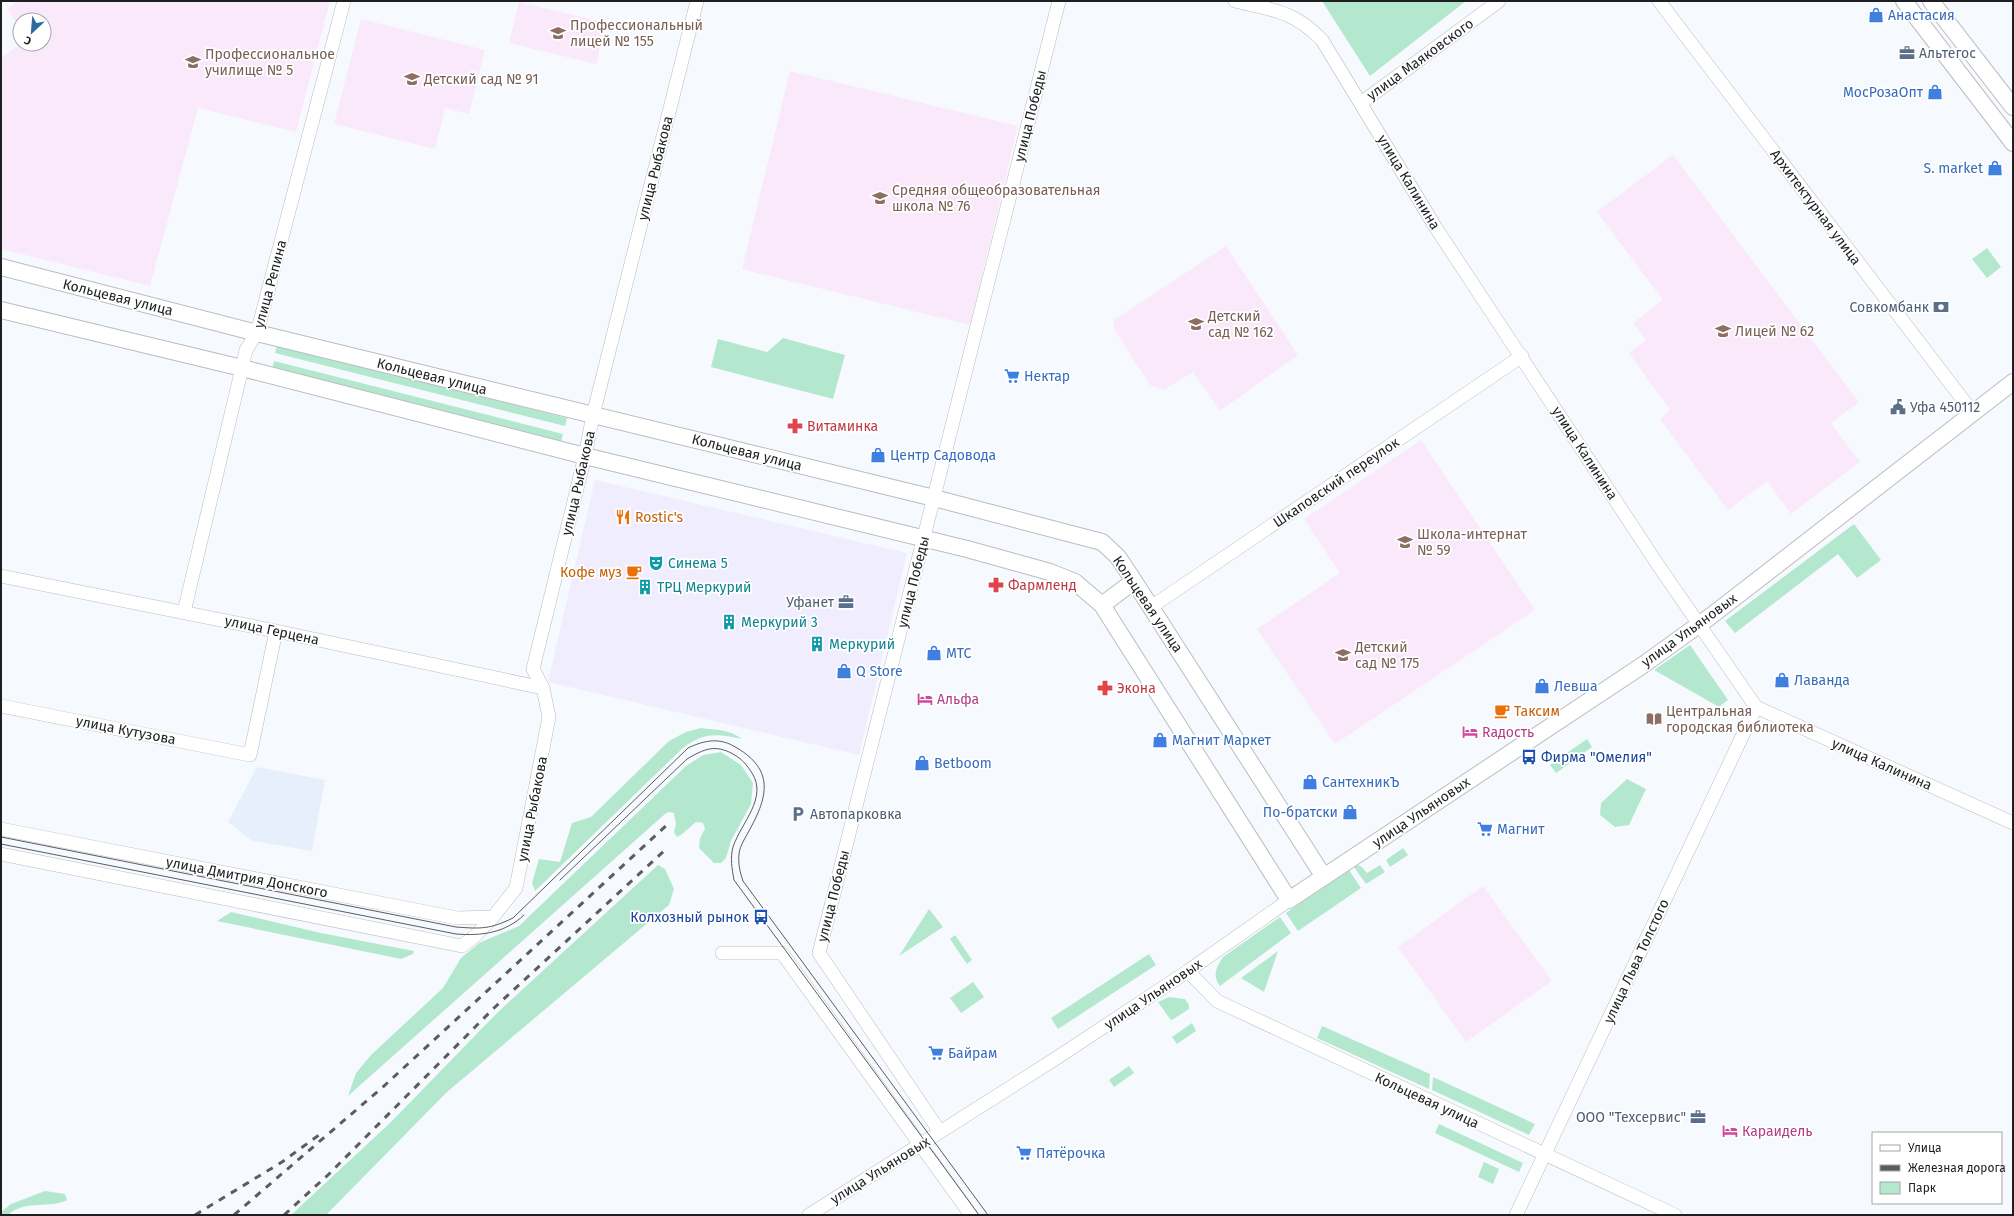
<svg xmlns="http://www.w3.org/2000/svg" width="2014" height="1216" viewBox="0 0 2014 1216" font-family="'Fira Sans',sans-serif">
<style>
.commercial{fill:#f0edfe}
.built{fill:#e6effb}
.education{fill:#fae9fb}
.green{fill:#b3e8ce}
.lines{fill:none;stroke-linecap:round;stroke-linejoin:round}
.minor-casing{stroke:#b9bcc2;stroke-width:14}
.major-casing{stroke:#b9bcc2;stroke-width:18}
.minor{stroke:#fff;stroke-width:13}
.major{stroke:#fff;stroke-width:16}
.tram{stroke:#5a5c5e;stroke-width:1}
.rail{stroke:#5a5c5e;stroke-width:3;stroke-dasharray:7 7;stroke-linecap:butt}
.labels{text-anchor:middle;stroke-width:3.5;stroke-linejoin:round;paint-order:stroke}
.shop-label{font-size:14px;fill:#366cbe;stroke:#fff;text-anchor:start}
.education-label{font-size:14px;fill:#785e54;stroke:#fff;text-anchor:start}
.service-label{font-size:14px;fill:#4e5e75;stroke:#fff;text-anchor:start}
.street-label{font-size:14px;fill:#1e1f21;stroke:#fff}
.health-label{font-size:14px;fill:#be3a42;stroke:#fff;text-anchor:start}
.food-label{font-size:14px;fill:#c56008;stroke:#fff;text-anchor:start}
.culture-label{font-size:14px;fill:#0d838f;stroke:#fff;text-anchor:start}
.hotel-label{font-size:14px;fill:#b23c85;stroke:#fff;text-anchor:start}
.transit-label{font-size:14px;fill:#164399;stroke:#fff;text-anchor:start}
</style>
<rect width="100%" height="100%" fill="#f6fafe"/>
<path class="commercial" d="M595,480L907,553L859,755L548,682Z"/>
<path class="built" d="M257,767L325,780L312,851L252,841L228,822Z"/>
<path class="education" d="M18,1H330L296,132L198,108L150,286L1,249V58L21,44H44V20H20V28L7,9Z
M519,2L606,23L596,64L509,43Z
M361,19L485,50L469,114L445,108L435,149L334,124Z
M790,71L1018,126L970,325L742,269Z
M1673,155L1859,402L1831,423L1860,462L1791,514L1767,481L1728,510L1660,419L1670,410L1629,353L1646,340L1633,323L1663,300L1597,212Z
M1226,246L1298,355L1220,411L1193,372L1164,390L1150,385L1114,329V320Z
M1421,440L1535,610L1335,744L1257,629L1340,573L1304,519Z
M1483,886L1552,981L1466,1042L1398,947Z"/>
<path class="green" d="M1322,1H1466L1370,76Z
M1987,248L2001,267L1987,278L1972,259Z
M783,338L845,355L833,399L711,367L718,339L767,352Z
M277,345L567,418L565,426L275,353Z
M274,361L563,434L561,442L272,369Z
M1854,524L1881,560L1857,578L1838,554L1735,633L1725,621Z
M1690,645L1728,700L1719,707L1654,670Z
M701,728C716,730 729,729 742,739C717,734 705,732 684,747L535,891L532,883L539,859L560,862L572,823L591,817L669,741L686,732Z
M1587,739L1592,747L1556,773L1550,765Z
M721,752L741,765L753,783L751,804L731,841L726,858L721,863H714L699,848L700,838L705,829L703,823L696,822L682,834L677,837L674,832L676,824L674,813L669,812L665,814L348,1096L356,1073L371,1055L443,988L461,958L479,943L519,926L686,766L703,755Z
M1627,779L1646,789L1629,825L1615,827L1600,815L1601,803Z
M1403,848L1408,855L1390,867L1386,860Z
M658,865L665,869L674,889L669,905L447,1092L326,1215H291L390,1123L498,1012Z
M1358,865L1362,867L1367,873L1380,865L1385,872L1366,884L1354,867Z
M1349,870L1361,888L1298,931L1286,913Z
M929,909L943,927L899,956Z
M231,912L321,933L414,951L413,954L401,959L217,921Z
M1280,917L1291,933L1220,986C1212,975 1216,968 1223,957Z
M955,935L972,960L967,964L950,939Z
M1278,951L1264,992L1241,978Z
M1149,954L1156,965L1058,1029L1051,1018Z
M973,982L984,997L961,1013L950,998Z
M1169,997L1185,999L1189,1005V1009L1172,1020L1170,1019L1158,1002Z
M1192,1023L1196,1031L1177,1044L1172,1037Z
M1322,1026L1430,1074L1429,1089L1317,1038Z
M1129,1066L1134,1073L1114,1087L1109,1080Z
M1433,1077L1535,1124L1529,1135L1432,1090Z
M1439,1124L1523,1163L1519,1172L1435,1133Z
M1484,1162L1499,1169L1493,1184L1478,1177Z
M45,1191L65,1194L67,1200C52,1209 24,1199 8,1215H1V1212L11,1204Z"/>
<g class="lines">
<defs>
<path id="minor" d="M1235,1C1273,10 1294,11 1322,40L1436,228L1658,565L1756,707L2013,823
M1659,1L1973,413
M1361,103L1499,1
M1,576L276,631L543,688
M1151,607L1522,356
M184,612L242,368L246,350L257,333L344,1
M1,706L250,755L276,631
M1,829L457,918L493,917
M1,854L462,946L475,936L493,917L516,888L549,717L543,688L533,669L585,456L593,415L697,1
M722,953H782L971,1215
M1188,971L1217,1001L1675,1215
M940,1132L819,953L1059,1
M809,1215L1055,1059L1188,971L1289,900
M1516,1215L1756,707"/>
<path id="major" d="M1904,1L2013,143
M1931,1L2013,107
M1,267L257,333L934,498L1102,542L1118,557L1134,581L1324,877
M1,310L242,368L585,456L967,549L1050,572L1075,582L1102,605L1289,900L1643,665L1711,616L2013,382
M1102,605L1134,581"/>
</defs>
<use href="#minor" class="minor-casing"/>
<use href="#major" class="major-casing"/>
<use href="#minor" class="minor"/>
<use href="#major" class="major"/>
<path class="tram" d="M1,837L456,927C482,929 490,929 513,918L688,748C705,740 720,737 737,748C774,770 768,796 750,829C746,837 740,845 739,854C738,864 740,872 743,881L988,1215
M1,844L456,934C482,936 505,933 524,915
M560,880L687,759C704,749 715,744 733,754C742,759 746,764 752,773C768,798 741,823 733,847C730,858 732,869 734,880L979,1215"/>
<path class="rail" d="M195,1215L282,1162L319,1135
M234,1215L384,1086L668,824
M284,1215L329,1174L494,1008L664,851"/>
</g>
<defs>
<symbol id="shop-bare" viewBox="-9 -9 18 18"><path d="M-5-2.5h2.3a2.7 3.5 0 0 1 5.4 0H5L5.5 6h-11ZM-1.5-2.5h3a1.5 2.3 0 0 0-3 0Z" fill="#3f7fe0" stroke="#fff" stroke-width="2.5" paint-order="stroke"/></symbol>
<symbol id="university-bare" viewBox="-9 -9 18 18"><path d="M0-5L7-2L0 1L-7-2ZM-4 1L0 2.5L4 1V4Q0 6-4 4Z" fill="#8d6e63" stroke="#fff" stroke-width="2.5" paint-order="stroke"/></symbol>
<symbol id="office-bare" viewBox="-9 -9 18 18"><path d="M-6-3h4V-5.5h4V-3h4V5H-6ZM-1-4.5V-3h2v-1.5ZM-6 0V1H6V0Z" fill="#5c6f8a" stroke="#fff" stroke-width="2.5" paint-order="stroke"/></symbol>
<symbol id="school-bare" viewBox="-9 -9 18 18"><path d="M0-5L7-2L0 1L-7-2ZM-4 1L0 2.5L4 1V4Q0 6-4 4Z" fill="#8d6e63" stroke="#fff" stroke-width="2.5" paint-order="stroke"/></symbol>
<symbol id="bank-bare" viewBox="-9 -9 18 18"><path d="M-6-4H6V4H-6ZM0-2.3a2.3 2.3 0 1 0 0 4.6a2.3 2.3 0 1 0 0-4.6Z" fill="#5c6f8a" stroke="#fff" stroke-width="2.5" paint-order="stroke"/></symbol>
<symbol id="supermarket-bare" viewBox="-9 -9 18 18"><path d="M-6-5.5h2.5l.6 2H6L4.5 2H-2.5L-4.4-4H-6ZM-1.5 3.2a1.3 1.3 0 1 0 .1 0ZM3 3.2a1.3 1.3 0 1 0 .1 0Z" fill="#3f7fe0" stroke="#fff" stroke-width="2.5" paint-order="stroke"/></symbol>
<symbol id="civic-bare" viewBox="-9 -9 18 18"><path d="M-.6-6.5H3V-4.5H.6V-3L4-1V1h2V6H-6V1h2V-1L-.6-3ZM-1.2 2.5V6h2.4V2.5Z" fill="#5c6f8a" stroke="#fff" stroke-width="2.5" paint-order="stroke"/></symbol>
<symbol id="pharmacy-bare" viewBox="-9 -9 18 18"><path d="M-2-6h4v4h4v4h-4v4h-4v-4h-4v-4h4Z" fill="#e0444e" stroke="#fff" stroke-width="2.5" paint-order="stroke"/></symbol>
<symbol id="restaurant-bare" viewBox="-9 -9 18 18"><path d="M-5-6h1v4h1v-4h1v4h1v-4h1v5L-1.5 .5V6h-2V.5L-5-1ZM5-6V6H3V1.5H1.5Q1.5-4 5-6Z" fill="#e8710a" stroke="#fff" stroke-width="2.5" paint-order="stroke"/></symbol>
<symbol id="theatre-bare" viewBox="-9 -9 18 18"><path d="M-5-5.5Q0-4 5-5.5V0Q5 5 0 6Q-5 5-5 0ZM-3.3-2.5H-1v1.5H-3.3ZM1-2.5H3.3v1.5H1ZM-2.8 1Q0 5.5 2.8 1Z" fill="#0f9aa8" stroke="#fff" stroke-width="2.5" paint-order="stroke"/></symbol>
<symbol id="cafe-bare" viewBox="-9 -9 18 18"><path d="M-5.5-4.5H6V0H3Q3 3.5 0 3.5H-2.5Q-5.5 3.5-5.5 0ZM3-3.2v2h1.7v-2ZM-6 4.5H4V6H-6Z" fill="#e8710a" stroke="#fff" stroke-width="2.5" paint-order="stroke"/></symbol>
<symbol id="building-bare" viewBox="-9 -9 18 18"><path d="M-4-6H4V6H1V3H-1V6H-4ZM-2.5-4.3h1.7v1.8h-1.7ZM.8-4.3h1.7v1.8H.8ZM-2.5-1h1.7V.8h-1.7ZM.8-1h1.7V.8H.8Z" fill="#0f9aa8" stroke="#fff" stroke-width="2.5" paint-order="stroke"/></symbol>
<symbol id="hotel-bare" viewBox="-9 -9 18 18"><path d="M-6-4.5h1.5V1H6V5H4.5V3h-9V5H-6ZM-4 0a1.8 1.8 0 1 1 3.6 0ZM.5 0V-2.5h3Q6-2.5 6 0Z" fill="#d1479c" stroke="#fff" stroke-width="2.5" paint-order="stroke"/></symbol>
<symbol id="library-bare" viewBox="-9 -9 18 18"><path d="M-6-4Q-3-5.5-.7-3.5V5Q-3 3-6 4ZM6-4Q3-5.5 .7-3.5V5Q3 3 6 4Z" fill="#8d6e63" stroke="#fff" stroke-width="2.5" paint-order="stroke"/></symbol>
<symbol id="bus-bare" viewBox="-9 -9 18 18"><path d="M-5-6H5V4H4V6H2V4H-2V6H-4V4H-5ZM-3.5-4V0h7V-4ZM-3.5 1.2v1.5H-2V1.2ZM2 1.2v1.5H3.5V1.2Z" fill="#1a4fb4" stroke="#fff" stroke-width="2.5" paint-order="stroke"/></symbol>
<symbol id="parking-bare" viewBox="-9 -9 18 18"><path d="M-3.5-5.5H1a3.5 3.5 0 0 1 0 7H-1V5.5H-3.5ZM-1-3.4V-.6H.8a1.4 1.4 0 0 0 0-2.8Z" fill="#5c6f8a" stroke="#fff" stroke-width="2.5" paint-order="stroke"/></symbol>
</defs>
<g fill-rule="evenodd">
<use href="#shop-bare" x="1865" y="4" width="22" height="22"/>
<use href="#university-bare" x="547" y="22" width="22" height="22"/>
<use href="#office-bare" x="1896" y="42" width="22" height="22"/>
<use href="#university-bare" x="182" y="51" width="22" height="22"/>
<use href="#school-bare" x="401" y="68" width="22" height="22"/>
<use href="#shop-bare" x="1924" y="81" width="22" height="22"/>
<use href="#shop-bare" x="1984" y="157" width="22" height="22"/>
<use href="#school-bare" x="869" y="187" width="22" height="22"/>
<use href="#bank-bare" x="1930" y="296" width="22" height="22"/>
<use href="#school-bare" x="1185" y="313" width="22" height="22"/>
<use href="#school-bare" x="1712" y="320" width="22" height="22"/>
<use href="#supermarket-bare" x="1001" y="365" width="22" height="22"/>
<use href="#civic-bare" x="1887" y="396" width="22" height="22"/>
<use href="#pharmacy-bare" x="784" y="415" width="22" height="22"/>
<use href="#shop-bare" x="867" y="444" width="22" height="22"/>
<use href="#restaurant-bare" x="612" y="506" width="22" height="22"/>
<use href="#school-bare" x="1394" y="531" width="22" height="22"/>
<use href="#theatre-bare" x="645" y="552" width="22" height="22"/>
<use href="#cafe-bare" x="623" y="561" width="22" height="22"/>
<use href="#pharmacy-bare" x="985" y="574" width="22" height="22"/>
<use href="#building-bare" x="634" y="576" width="22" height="22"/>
<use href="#office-bare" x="835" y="591" width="22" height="22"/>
<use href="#building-bare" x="718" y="611" width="22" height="22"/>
<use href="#building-bare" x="806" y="633" width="22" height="22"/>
<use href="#shop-bare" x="923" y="642" width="22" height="22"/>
<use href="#school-bare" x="1332" y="644" width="22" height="22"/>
<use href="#shop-bare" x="833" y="660" width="22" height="22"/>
<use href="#shop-bare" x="1771" y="669" width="22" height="22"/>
<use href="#shop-bare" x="1531" y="675" width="22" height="22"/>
<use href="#pharmacy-bare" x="1094" y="677" width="22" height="22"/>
<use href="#hotel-bare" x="914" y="688" width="22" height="22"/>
<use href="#cafe-bare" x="1491" y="700" width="22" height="22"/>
<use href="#library-bare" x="1643" y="708" width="22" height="22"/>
<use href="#hotel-bare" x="1459" y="721" width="22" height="22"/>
<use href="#shop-bare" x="1149" y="729" width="22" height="22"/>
<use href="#bus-bare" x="1518" y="746" width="22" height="22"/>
<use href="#shop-bare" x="911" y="752" width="22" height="22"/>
<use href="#shop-bare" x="1299" y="771" width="22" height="22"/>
<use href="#shop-bare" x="1339" y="801" width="22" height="22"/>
<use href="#parking-bare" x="787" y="803" width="22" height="22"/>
<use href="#supermarket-bare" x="1474" y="818" width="22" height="22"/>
<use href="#bus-bare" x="750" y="906" width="22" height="22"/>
<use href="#supermarket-bare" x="925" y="1042" width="22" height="22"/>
<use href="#office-bare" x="1687" y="1106" width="22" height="22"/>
<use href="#hotel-bare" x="1719" y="1120" width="22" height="22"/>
<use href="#supermarket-bare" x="1013" y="1142" width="22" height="22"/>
</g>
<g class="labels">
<g class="shop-label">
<text x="1888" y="20">Анастасия</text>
<text x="1923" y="97" text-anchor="end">МосРозаОпт</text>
<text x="1983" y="173" text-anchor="end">S. market</text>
<text x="1024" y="381">Нектар</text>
<text x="890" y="460">Центр Садовода</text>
<text x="946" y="658">МТС</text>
<text x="856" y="676">Q Store</text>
<text x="1794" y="685">Лаванда</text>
<text x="1554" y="691">Левша</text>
<text x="1172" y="745">Магнит Маркет</text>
<text x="934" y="768">Betboom</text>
<text x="1322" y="787">СантехникЪ</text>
<text x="1338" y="817" text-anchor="end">По-братски</text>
<text x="1497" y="834">Магнит</text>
<text x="948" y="1058">Байрам</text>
<text x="1036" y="1158">Пятёрочка</text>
</g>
<g class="education-label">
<text x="570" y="30">Профессиональный<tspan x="570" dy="16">лицей № 155</tspan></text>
<text x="205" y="59">Профессиональное<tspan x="205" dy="16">училище № 5</tspan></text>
<text x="424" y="84">Детский сад № 91</text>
<text x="892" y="195">Средняя общеобразовательная<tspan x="892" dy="16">школа № 76</tspan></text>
<text x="1208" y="321">Детский<tspan x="1208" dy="16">сад № 162</tspan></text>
<text x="1735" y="336">Лицей № 62</text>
<text x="1417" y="539">Школа-интернат<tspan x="1417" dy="16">№ 59</tspan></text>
<text x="1355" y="652">Детский<tspan x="1355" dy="16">сад № 175</tspan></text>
<text x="1666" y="716">Центральная<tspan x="1666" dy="16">городская библиотека</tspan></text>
</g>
<g class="service-label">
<text x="1919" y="58">Альтегос</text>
<text x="1929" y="312" text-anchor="end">Совкомбанк</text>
<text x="1910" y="412">Уфа 450112</text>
<text x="834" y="607" text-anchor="end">Уфанет</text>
<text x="810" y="819">Автопарковка</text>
<text x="1686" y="1122" text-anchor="end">ООО "Техсервис"</text>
</g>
<g class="street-label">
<text transform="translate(1420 59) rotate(-36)" y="5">улица Маяковского</text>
<text transform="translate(1030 116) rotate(-76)" y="5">улица Победы</text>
<text transform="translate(655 168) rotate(-76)" y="5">улица Рыбакова</text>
<text transform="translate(1409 182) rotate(59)" y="5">улица Калинина</text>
<text transform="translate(1816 207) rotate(53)" y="5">Архитектурная улица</text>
<text transform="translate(270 284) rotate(-75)" y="5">улица Репина</text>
<text transform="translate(118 297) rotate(14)" y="5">Кольцевая улица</text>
<text transform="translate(432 376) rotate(14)" y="5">Кольцевая улица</text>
<text transform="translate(747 452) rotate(14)" y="5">Кольцевая улица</text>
<text transform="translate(1585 453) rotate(57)" y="5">улица Калинина</text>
<text transform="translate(1336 482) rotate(-34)" y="5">Шкаповский переулок</text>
<text transform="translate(578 483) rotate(-77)" y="5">улица Рыбакова</text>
<text transform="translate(913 582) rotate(-76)" y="5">улица Победы</text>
<text transform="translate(1148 604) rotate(56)" y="5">Кольцевая улица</text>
<text transform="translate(272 630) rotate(12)" y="5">улица Герцена</text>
<text transform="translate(1689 630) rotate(-36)" y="5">улица Ульяновых</text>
<text transform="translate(126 730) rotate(11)" y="5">улица Кутузова</text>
<text transform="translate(1882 764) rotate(24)" y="5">улица Калинина</text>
<text transform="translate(532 809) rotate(-79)" y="5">улица Рыбакова</text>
<text transform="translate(1421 812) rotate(-34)" y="5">улица Ульяновых</text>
<text transform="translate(247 877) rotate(11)" y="5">улица Дмитрия Донского</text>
<text transform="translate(833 896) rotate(-76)" y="5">улица Победы</text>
<text transform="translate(1636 961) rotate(-65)" y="5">улица Льва Толстого</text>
<text transform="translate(1153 994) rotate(-34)" y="5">улица Ульяновых</text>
<text transform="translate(1427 1100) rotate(25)" y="5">Кольцевая улица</text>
<text transform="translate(880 1170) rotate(-32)" y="5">улица Ульяновых</text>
</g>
<g class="health-label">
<text x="807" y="431">Витаминка</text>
<text x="1008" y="590">Фармленд</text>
<text x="1117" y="693">Экона</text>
</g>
<g class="food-label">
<text x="635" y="522">Rostic's</text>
<text x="622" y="577" text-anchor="end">Кофе муз</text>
<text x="1514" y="716">Таксим</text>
</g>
<g class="culture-label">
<text x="668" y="568">Синема 5</text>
<text x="657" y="592">ТРЦ Меркурий</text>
<text x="741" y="627">Меркурий 3</text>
<text x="829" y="649">Меркурий</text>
</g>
<g class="hotel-label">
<text x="937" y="704">Альфа</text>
<text x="1482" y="737">Rадость</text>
<text x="1742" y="1136">Караидель</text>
</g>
<g class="transit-label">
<text x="1541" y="762">Фирма "Омелия"</text>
<text x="749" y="922" text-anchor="end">Колхозный рынок</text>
</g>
</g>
<rect width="2014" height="1216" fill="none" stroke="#1e1f21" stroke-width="4"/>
<rect x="1872" y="1132" width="130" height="72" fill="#ffffff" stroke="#a5a5a6"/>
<rect x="1880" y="1145" width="20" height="6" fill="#ffffff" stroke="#a5a5a6"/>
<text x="1908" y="1152" font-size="12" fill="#1e1f21">Улица</text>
<rect x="1880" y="1165" width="20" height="6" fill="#5a5c5e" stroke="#a5a5a6"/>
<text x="1908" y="1172" font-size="12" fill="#1e1f21">Железная дорога</text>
<rect x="1880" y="1182" width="20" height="12" fill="#b3e8ce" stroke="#a5a5a6"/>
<text x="1908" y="1192" font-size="12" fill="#1e1f21">Парк</text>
<g transform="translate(32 32) rotate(206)"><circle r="19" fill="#ffffff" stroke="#a5a5a6"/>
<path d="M0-3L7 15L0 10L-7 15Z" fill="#2d6aa1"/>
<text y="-6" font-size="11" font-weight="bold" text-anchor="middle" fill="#1e1f21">С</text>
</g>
</svg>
